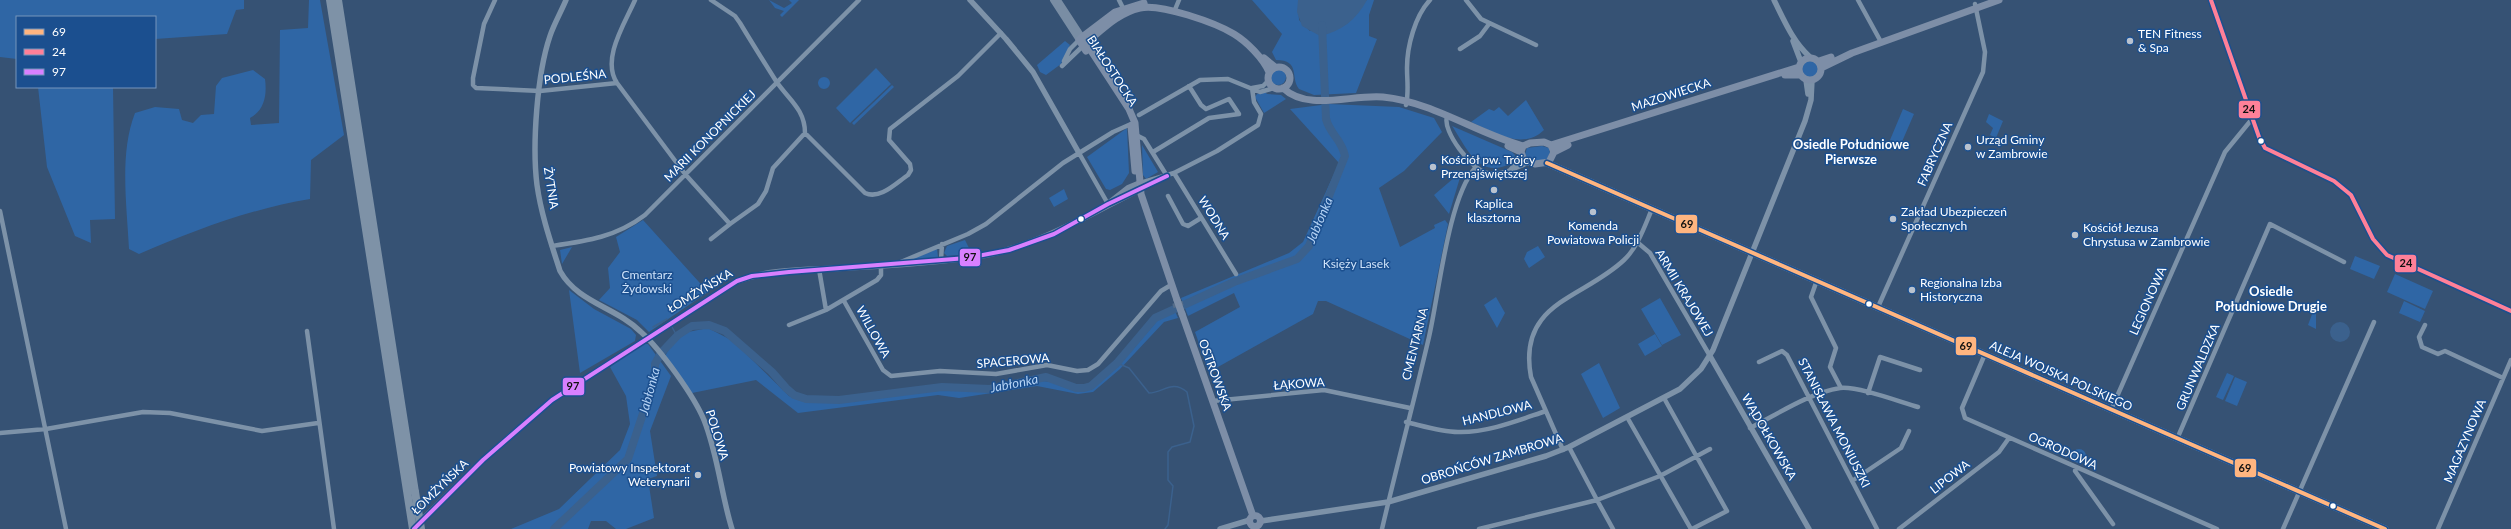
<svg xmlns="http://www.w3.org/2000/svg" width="2511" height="529" viewBox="0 0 2511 529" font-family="Lato,sans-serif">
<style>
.green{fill:#2f66a5}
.water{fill:#3b618d}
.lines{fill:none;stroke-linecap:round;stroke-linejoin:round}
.stream{stroke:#3b618d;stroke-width:1.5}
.river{stroke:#3b618d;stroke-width:8}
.minor-tunnel{stroke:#546c89;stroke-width:4.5;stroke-dasharray:4.5 2;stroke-linecap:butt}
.minor{stroke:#7d92a8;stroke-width:4.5}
.tertiary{stroke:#7d92a8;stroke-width:5.5}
.secondary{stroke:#798da4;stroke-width:6}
.primary{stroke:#7d8ea7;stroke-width:7}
.motorway{stroke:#7e92a7;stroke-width:8}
.primary-bridge{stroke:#7d8ea7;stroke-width:7}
.motorway-bridge{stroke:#7e92a7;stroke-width:8}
.bus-1-casing{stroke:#1b4f8f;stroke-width:7}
.bus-2-casing{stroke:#1b4f8f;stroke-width:7}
.bus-3-casing{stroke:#1b4f8f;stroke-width:7}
.bus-1{stroke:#ffb580;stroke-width:4}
.bus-2{stroke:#ff8098;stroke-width:4}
.bus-3{stroke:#d880ff;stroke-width:4}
.poi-dot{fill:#b9c2ce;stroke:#1b4f8f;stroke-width:1.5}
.bus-dot{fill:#fff;stroke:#1b4f8f;stroke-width:1.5}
.labels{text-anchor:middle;stroke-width:3;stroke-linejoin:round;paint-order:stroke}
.poi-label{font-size:12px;fill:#fff;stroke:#1b4f8f;text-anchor:start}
.street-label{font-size:12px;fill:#fff;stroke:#1b4f8f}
.park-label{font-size:12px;fill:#cfe3fa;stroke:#1b4f8f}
.neighbourhood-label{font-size:13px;font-weight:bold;fill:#fff;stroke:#1b4f8f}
.water-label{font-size:13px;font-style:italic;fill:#b5d3f5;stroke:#1b4f8f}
.line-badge{stroke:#1b4f8f;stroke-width:1.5}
.pale-badge-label{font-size:11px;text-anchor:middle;font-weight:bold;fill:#111}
</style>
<rect width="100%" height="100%" fill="#365274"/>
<path class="green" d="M0,0H244V9L236,10L227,34L155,39V17H17V59L0,57Z
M309,0H320L344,135L311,160L310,199C250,209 195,230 139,254L129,249C127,206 119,154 135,113L155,107L179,109L182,120L193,123L201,115L214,114L216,86L222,78L253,70L265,79C267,94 265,110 250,118L251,125L279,123L280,30L308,28Z
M769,0L784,8L792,3L789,0H799L782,17L780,15L784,11L775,8Z
M1252,0H1298L1299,20L1310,31L1367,0H1374L1369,15V36L1377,39L1356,93L1314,95L1299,89C1290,78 1301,60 1276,60L1272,52L1282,34Z
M1065,41L1070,45L1061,64L1046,75L1040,72L1037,65Z
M1802 69a8 8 0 1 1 16 0a8 8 0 1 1-16 0Z
M876,68L891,84L850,123L836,108Z
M1270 77a8 8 0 1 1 16 0a8 8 0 1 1-16 0Z
M818 83a6 6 0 1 1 12 0a6 6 0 1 1-12 0Z
M892,85L894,87L854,125L852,123Z
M38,87H113L115,219L90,220L91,243L75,236L47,167Z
M1265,92L1267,94L1281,95L1286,99L1264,113L1255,97L1257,94Z
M1526,100L1544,130C1522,151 1494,132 1471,122L1489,109L1494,111L1499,107L1508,116Z
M1329,104L1399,107L1434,118L1442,132L1404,171L1379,188L1400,247L1435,228L1434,225L1445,220L1448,224L1423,345L1326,301H1318L1313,314L1209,372L1195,332L1240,307L1234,293L1188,316L1181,298L1289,253L1303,242L1339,163L1290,109Z
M1903,109L1914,114L1901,144L1890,140Z
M1989,114L2003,121L1996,138L1990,135L1993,128L1986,122Z
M1452,126L1512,152L1515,155L1512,163C1479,180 1468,150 1452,126Z
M1127,128L1129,173L1122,184L1110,190L1106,189L1087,157Z
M1142,145L1158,172L1146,179L1143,175Z
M1542,146L1549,148L1550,153L1547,159C1539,161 1528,162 1525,154L1527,148Z
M1462,171L1449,214L1434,195Z
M1064,189L1068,199L1054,207L1049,198Z
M643,220L708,292L649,332L637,320L599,300L610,288L608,268L620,252L616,237Z
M965,240L972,254L947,256L944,253L947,246Z
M1538,246L1545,257L1529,268L1524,259L1527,252Z
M572,247L562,264L560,250Z
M937,249L938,257L912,260V259Z
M2355,256L2380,266L2374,279L2350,269Z
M2395,274L2433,291L2425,309L2387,292Z
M569,290L594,309L631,329L636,335L635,341L580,373Z
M1496,297L1505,313L1497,328L1484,305Z
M1660,298L1681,335L1662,345L1641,309Z
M2404,301L2425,311L2420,322L2399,313Z
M2314,309H2316V329L2308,325Z
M1175,311L1178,318L1164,322L1120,369L1093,392L1078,394L1037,386L959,398L938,395L798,413L756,380L692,393L665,356L673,342L688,332L708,328L733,341L789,396L801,401L827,403L936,389L989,391L1042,381L1054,382L1076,390H1083L1090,388L1116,368L1158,320Z
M1655,334L1662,346L1645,356L1638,344Z
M643,344H648L671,376L650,431L657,476L648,479L654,518L626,529H616L606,521H591L588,529H511L559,509L620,450L630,424L626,396L610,367Z
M1599,363L1620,408L1603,418L1581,374Z
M2227,373L2234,376L2223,400L2216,397Z
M2235,377L2247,382L2237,406L2225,401Z
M2072 456a7 7 0 1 1 14 0a7 7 0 1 1-14 0Z"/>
<path class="water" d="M1298,0H1367C1357,19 1341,32 1320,36L1302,26L1297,12Z
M2330 332a10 10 0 1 1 20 0a10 10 0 1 1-20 0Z"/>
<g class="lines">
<path class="stream" d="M653,327L667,319
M672,327L677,336
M1117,363L1129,368L1149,393C1163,393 1172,379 1187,392L1194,426L1190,442L1172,447L1168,452V480L1173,486L1168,525L1165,529"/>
<path class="river" d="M554,529L628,459L655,377V364L661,353L678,335L692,326L709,325L725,331L772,372L786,388L794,395L806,399L839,400L942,387L990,389L1046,377L1076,388H1084L1091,386L1117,363L1155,318L1234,282L1297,259L1309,246L1345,156C1341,138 1331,136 1326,119L1322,25"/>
<path class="minor-tunnel" d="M1173,306L1183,303"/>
<path class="minor" d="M495,0L484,24L473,78V85L476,88L540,91L617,83
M635,0C625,23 601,59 617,83L685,174L730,224L711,239
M711,0L735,16L740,23C752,43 764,62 776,81C788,99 805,109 805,133L865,193C880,200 896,183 908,175L911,170L910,164L889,140L890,129L958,76L1001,33
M1119,0L1123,8
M1466,0L1481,19L1536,45
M1858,0L1881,42
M2211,0L2259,137L2265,148L2334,181L2351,195L2373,239L2387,255L2511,311
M1174,12L1179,0
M1460,49L1480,36L1489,24
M1064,61L1070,49L1079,40
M1062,66L1085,44
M1252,88L1263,86L1268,81
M1406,105C1409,92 1407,81 1407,68C1407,46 1415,16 1430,0
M1139,115L1200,80L1228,79L1260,92L1274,88
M1447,117C1442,131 1472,170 1487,173C1502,176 1515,168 1528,163
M1138,136L1144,139L1167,176
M1153,152L1209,118L1239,114L1229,99L1206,109L1201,105L1189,86
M1079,153L1108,204
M1510,170L1522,157
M1174,173L1236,274
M1140,183L1174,173L1217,151L1258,125L1261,114L1254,102L1252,88
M1140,189L1164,177
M1168,196L1183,224L1188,226L1201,218
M0,211L66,529
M730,224L758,204L766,191L773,168L805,133
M1637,242L1650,253L1710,356
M552,246C587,241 616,237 645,215L859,0
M941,260L942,244
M896,264L968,234L986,224L1063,163L1113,132L1131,124
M819,269L826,310
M1817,280L1811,297L1836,348L1830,367L1841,388
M844,301L883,370L891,376L940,371L996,374L1047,365L1077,371L1088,370L1098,364L1161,291L1171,285
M1878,307L1983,72L1985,52L1975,4
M789,325L826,310L877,280L881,275V266
M2425,325L2419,337L2422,347L2438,354L2445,351L2503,378
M307,331L334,529
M1985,354L1962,408L1965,418L2217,529
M1759,362L1782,351L1787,355L1877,529
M1868,393L1880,357L1920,370
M1664,398L1727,511L1692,529
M1213,401L1324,390L1410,408
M2111,410L2225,152L2252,119
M1627,417L1691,529
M1406,422C1423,426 1441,432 1458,432C1487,433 1519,420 1546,411
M1750,428C1778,414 1809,393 1840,388C1858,386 1900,402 1918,407
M0,433L46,429L143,412L170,413L262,431L318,423
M2177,439L2270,224L2344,262
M1563,450L1531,377C1517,302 1583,299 1624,260C1638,247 1645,225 1652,209
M2076,467L2075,471L2113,524
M1852,481L1901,448L1909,431
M1382,529C1397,465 1414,401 1429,337C1439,294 1448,199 1475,168
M1479,529L1597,500L1569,447
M1613,529L1597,500L1660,476L1710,449
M1899,529L1999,452L2009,438
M2283,529L2374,322
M2438,529L2511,360"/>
<path class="tertiary" d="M566,0C561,12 554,24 550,36C537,74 532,145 537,185C541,214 551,243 560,271C578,303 616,307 641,332C661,350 694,396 704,420C718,455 721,494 732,529
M970,0L1006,39L1033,72L1079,153
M1774,0C1784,20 1793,42 1810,57
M1793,41L1801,62
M1806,80L1808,94
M1710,356L1809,529
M1261,521L1388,502L1546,456L1569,447L1680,389L1701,369L1713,350L1805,121L1811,100L1812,80
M1220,529L1250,520"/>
<path class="secondary" d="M1053,0L1079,40
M1058,0L1084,40
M1109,203L1128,188L1140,183
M418,524L483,460L552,400L737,281C770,269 808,270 842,268C884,266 925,263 967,258C1031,251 1084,217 1140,189"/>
<path class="primary" d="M1086,51L1079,40L1082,37L1115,12L1144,3
M1799 69a11 11 0 1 1 22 0a11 11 0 1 1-22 0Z
M1264,58L1275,67
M1819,61L1831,57
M1268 78a11 11 0 1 1 22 0a11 11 0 1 1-22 0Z
M1821,68L1852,53L1999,0
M1785,75H1800
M1283,88C1308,112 1352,94 1383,97C1433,102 1476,133 1523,146
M1131,126L1135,171
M1544,142L1551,145L1554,152L1549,162L1535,164L1524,160L1521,152L1523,146L1530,143Z
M1551,145L1799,67
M1508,146L1521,152
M1554,152L1568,145
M1547,163L2385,529
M1177,300L1141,194L1135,123L1129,109L1086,43C1103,29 1118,13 1140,8C1160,3 1216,23 1234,34C1247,42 1263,58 1269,72
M1182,314L1253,516
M1249.5 521a5.5 5.5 0 1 1 11 0a5.5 5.5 0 1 1-11 0Z"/>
<path class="motorway" d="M330,0L413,529
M338,0L415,492"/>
<path class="primary-bridge" d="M1177,300L1182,314"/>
<path class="motorway-bridge" d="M415,492L421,529"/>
<defs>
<path id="bus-1" d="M1547,163L2385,529"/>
<path id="bus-2" d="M2211,0L2259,137L2265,148L2334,181L2351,195L2373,239L2387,255L2511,311"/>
<path id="bus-3" d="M414,529L483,460L552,400L737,281L752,276L789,272L967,258L1009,250L1054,234L1108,204L1167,176"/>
</defs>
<use href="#bus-1" class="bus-1-casing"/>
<use href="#bus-2" class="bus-2-casing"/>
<use href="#bus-3" class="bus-3-casing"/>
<use href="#bus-1" class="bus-1"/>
<use href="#bus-2" class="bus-2"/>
<use href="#bus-3" class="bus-3"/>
</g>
<g class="poi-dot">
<circle cx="2130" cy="41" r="4"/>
<circle cx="1968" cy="147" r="4"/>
<circle cx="1433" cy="167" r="4"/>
<circle cx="1494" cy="190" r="4"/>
<circle cx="1593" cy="212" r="4"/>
<circle cx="1893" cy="219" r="4"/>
<circle cx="2075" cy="235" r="4"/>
<circle cx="1912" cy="290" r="4"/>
<circle cx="698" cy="475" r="4"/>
</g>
<g class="bus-dot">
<circle cx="2261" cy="141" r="3.5"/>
<circle cx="1081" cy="219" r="3.5"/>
<circle cx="1869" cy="304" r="3.5"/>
<circle cx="2333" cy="506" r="3.5"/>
</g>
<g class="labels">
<g class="poi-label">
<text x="2138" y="38">TEN Fitness<tspan x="2138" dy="14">&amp; Spa</tspan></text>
<text x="1976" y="144">Urząd Gminy<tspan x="1976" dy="14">w Zambrowie</tspan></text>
<text x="1441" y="164">Kościół pw. Trójcy<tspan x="1441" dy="14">Przenajświętszej</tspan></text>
<text x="1494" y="208" text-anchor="middle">Kaplica<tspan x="1494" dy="14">klasztorna</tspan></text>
<text x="1901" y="216">Zakład Ubezpieczeń<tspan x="1901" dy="14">Społecznych</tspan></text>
<text x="1593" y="230" text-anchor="middle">Komenda<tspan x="1593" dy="14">Powiatowa Policji</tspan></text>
<text x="2083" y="232">Kościół Jezusa<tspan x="2083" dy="14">Chrystusa w Zambrowie</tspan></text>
<text x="1920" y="287">Regionalna Izba<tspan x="1920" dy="14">Historyczna</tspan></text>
<text x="690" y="472" text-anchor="end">Powiatowy Inspektorat<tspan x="690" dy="14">Weterynarii</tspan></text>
</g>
<g class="street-label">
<text transform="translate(1112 71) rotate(57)" y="4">BIAŁOSTOCKA</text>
<text transform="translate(575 77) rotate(-6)" y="4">PODLEŚNA</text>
<text transform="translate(1671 95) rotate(-18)" y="4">MAZOWIECKA</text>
<text transform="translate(710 136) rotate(-45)" y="4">MARII KONOPNICKIEJ</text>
<text transform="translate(1935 154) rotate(-66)" y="4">FABRYCZNA</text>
<text transform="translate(551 188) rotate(81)" y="4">ŻYTNIA</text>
<text transform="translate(1214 218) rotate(58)" y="4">WODNA</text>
<text transform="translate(700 291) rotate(-31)" y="4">ŁOMŻYŃSKA</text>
<text transform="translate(1684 293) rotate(59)" y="4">ARMII KRAJOWEJ</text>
<text transform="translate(2148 301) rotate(-66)" y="4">LEGIONOWA</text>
<text transform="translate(873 332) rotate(61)" y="4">WILLOWA</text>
<text transform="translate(1415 344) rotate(-76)" y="4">CMENTARNA</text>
<text transform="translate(1013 361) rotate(-5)" y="4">SPACEROWA</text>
<text transform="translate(2198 367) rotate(-67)" y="4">GRUNWALDZKA</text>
<text transform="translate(1215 375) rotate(70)" y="4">OSTROWSKA</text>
<text transform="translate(2061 376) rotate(24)" y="4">ALEJA WOJSKA POLSKIEGO</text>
<text transform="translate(1299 384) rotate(-4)" y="4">ŁĄKOWA</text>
<text transform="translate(1497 413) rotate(-14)" y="4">HANDLOWA</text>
<text transform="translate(1834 423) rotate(63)" y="4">STANISŁAWA MONIUSZKI</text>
<text transform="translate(717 435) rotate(73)" y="4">POLOWA</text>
<text transform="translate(1769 437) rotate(60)" y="4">WĄDOŁKOWSKA</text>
<text transform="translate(2465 441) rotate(-67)" y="4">MAGAZYNOWA</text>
<text transform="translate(2063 451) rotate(24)" y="4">OGRODOWA</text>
<text transform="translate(1492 459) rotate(-17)" y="4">OBROŃCÓW ZAMBROWA</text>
<text transform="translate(1950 477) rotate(-38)" y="4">LIPOWA</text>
<text transform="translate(440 487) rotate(-44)" y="4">ŁOMŻYŃSKA</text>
</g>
<g class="park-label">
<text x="1356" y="268">Księży Lasek</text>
<text x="647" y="279">Cmentarz<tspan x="647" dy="14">Żydowski</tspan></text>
</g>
<g class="neighbourhood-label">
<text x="1851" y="149">Osiedle Południowe<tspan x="1851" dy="15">Pierwsze</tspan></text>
<text x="2271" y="296">Osiedle<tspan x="2271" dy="15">Południowe Drugie</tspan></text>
</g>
<g class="water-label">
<text transform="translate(1319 220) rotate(-67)" y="5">Jabłonka</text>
<text transform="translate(1014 383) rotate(-11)" y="5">Jabłonka</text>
<text transform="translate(649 391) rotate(-75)" y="5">Jabłonka</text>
</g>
</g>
<g class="line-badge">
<rect x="2238" y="100" width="23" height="19" rx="4" fill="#ff8098"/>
<rect x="1675" y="214" width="23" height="20" rx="4" fill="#ffb580"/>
<rect x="959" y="248" width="22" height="19" rx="4" fill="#d880ff"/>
<rect x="2394" y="254" width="23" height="19" rx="4" fill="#ff8098"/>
<rect x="1955" y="336" width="22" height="20" rx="4" fill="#ffb580"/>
<rect x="562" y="377" width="23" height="19" rx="4" fill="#d880ff"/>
<rect x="2234" y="458" width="23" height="20" rx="4" fill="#ffb580"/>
</g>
<g class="pale-badge-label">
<text x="2249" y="113">24</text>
<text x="1687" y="228">69</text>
<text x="970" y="261">97</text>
<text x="2406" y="267">24</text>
<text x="1966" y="350">69</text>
<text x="573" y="390">97</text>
<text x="2245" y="472">69</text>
</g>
<rect x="16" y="16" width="140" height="72" fill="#1b4f8f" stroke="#7695bc"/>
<rect x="24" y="29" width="20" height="6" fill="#ffb580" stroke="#7695bc"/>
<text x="52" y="36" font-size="12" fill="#ffffff">69</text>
<rect x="24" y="49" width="20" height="6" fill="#ff8098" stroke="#7695bc"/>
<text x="52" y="56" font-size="12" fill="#ffffff">24</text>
<rect x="24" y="69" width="20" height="6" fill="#d880ff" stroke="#7695bc"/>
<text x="52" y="76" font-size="12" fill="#ffffff">97</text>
</svg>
